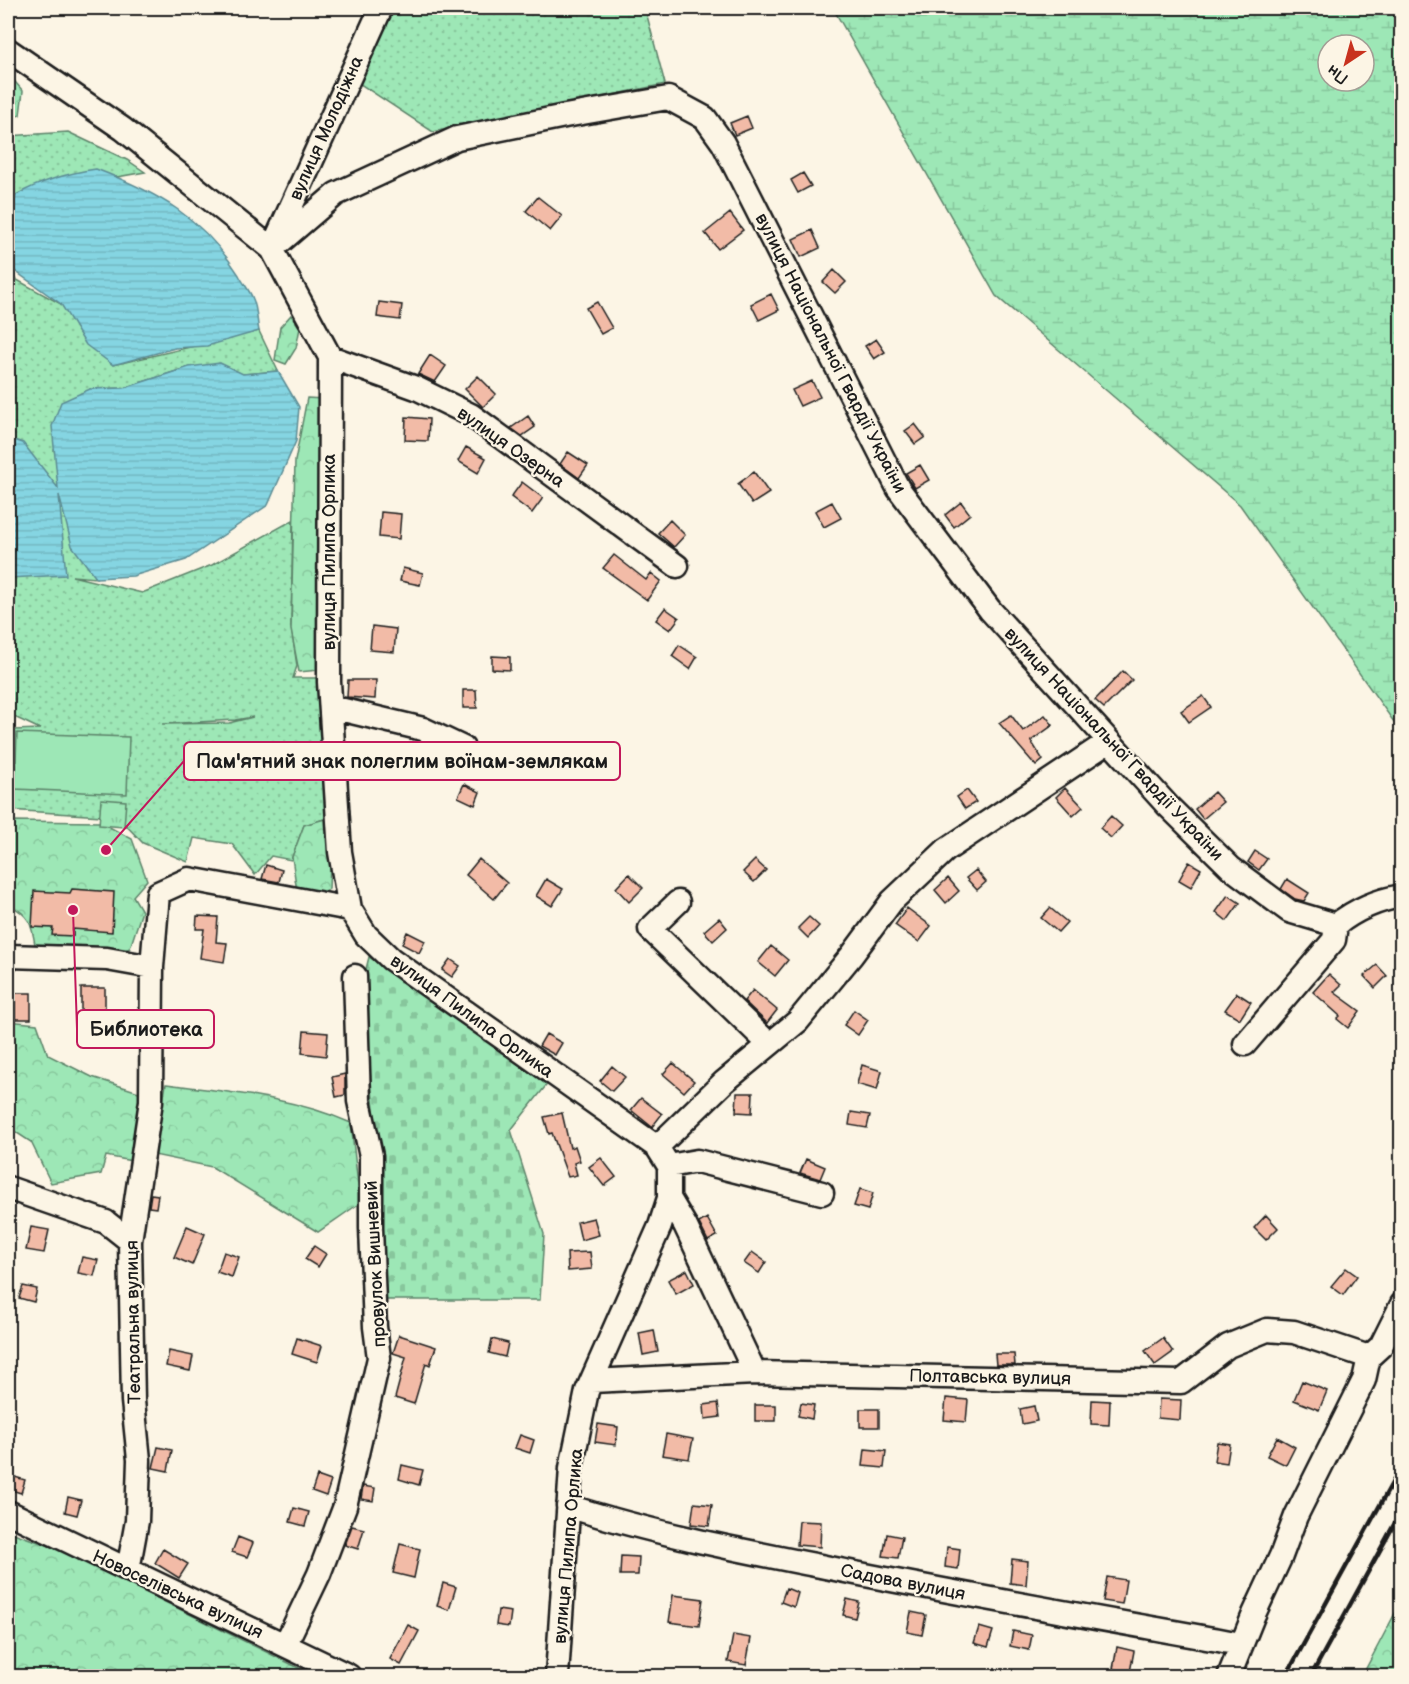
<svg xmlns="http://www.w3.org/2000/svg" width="1409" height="1684" viewBox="0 0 1409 1684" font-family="'Balsamiq Sans',sans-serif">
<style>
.grass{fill:url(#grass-dots);stroke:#5c8269;stroke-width:1.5;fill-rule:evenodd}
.forest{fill:url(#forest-crowns);stroke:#5c8269;stroke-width:1.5}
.wetland{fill:url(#wetland-marsh);stroke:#5c8269;stroke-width:1.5;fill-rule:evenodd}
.cemetery{fill:url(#cemetery-stones);stroke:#5c8269;stroke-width:1.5}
.park{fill:url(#park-tufts);stroke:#5c8269;stroke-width:1.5}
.pitch{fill:#9de7b6;stroke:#5c8269;stroke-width:1.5}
.water{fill:url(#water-rules);stroke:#5b8b93;stroke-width:1.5}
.building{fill:#f2bba7;stroke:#1c1c1c;stroke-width:1.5}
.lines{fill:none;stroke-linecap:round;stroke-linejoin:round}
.minor-casing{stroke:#1c1c1c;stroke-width:27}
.minor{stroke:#fcf5e5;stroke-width:22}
.rail{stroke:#1c1c1c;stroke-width:4.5}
.labels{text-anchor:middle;stroke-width:4.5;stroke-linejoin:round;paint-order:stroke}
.street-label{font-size:18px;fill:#1c1c1c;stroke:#fcf5e5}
.leader{fill:none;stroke:#c2185b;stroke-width:2}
.callout-dot{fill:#c2185b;stroke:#fcf5e5;stroke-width:2}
.callout{fill:#fcf5e5;stroke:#c2185b;stroke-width:2}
.callout-label{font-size:20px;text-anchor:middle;font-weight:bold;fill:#1c1c1c}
</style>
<defs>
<pattern id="grass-dots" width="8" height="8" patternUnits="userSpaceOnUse" patternTransform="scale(1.5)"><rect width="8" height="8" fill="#9de7b6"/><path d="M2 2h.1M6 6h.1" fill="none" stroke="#87c69c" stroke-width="1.8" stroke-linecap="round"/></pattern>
<pattern id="forest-crowns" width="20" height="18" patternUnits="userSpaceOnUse" patternTransform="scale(1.5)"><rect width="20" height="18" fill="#9de7b6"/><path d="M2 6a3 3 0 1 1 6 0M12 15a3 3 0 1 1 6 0" fill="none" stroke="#87c69c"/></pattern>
<pattern id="wetland-marsh" width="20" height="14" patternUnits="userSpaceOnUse" patternTransform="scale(1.5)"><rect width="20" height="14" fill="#9de7b6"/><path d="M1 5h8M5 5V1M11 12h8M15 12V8" fill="none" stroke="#87c69c"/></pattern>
<pattern id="cemetery-stones" width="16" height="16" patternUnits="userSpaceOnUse" patternTransform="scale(1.5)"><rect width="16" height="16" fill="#9de7b6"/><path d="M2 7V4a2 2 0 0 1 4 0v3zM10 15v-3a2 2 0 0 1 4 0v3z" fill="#87c69c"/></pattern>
<pattern id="park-tufts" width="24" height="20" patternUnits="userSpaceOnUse" patternTransform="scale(1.5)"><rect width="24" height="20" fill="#9de7b6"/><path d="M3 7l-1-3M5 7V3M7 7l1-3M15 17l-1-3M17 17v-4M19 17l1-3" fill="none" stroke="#87c69c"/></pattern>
<pattern id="water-rules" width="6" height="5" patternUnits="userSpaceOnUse" patternTransform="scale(1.5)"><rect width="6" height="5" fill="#85d5e2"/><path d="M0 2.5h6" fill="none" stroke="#72b6c1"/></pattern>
</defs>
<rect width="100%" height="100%" fill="#fcf5e5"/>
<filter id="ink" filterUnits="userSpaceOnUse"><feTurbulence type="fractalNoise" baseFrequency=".0167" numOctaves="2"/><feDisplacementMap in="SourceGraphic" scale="12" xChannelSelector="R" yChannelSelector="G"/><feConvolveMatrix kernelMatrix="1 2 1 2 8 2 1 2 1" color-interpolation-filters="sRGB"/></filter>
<g filter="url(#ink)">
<path class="grass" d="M371,8H645L665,84L433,132L357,82Z
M68,132L127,160L145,172L16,195L8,212V136Z
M8,275L61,304L113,365L259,331L278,371L243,374L189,367L124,388L90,389L54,450L96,578L72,576L142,593L212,565L293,520L291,626L297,666L293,678H323L331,817L304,825L291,860L271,856L255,875L232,844L194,838L188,862L143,843L118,817L8,810V725L14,730L40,729L8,714ZM253,717L229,723L162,724L235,720Z"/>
<path class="forest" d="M8,74L23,91L20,115L8,119Z
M291,315L300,328L296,348L286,364L275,360L280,327Z
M307,398L323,399L319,670L299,672L291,630L295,461Z
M328,818L331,837L329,889L314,897L297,892L292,857L304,825Z
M8,821L100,822L132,839L147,880L133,896L142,911L130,948L114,954L36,951C32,926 32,916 8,904Z
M8,1021L37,1024L48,1055L92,1077L145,1094L132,1161L106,1156L101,1174L51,1183L31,1142L8,1127Z
M166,1084C229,1092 293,1097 351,1123L360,1203L318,1232L212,1167L154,1155Z
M8,1531L58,1549L315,1676H8Z
M1401,1602V1676H1362Z"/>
<path class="wetland" d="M833,8H1401V732L1240,505L996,296ZM1328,45H1364V81H1328Z"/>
<path class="cemetery" d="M369,957L549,1082L511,1130L544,1234L540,1300H385L382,1182L361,989Z"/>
<path class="park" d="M101,799L126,801L124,827L99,825Z"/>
<path class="pitch" d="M17,733L129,737L127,794L15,789Z"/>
<path class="water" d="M96,169C159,193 202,217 239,275C243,283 250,291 253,299C257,308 257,321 259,331L207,346L175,348L113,365L86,345L61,304L8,266V222L16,195C41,181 68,173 96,169Z
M220,363L243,374L278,371L299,407L296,441L268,505L186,560L133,576L96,578L72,546L59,495L66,575L8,578V438L23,443L58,488L52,426L61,402L90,389L124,388L189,367Z"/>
<path class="building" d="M747,116L752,128L735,135L730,123Z
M803,173L811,186L798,193L791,180Z
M538,197L562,216L550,231L526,211Z
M730,213L743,230L718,249L705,233Z
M812,230L820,248L801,257L793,239Z
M834,270L846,282L835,293L823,282Z
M771,294L779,310L759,320L751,304Z
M379,302L402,305L400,320L377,317Z
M597,302L612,328L601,334L586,308Z
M876,339L885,352L874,359L865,346Z
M430,355L446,366L435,382L418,374Z
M478,376L496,394L483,407L465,389Z
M812,381L820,397L800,406L792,390Z
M528,416L535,427L522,436L511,428Z
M406,417L429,419L428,441L405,440Z
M915,424L925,437L915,444L905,431Z
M466,447L486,458L478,473L458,461Z
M568,452L588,465L579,478L560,464Z
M920,465L929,480L915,488L906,473Z
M754,472L769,493L752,504L738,484Z
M522,482L543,498L532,513L511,497Z
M832,502L841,518L824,527L815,511Z
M961,502L970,514L954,527L945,515Z
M381,512L401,514L399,539L379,537Z
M670,520L685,535L674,547L658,533Z
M614,555L646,580L651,573L661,581L647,600L603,568Z
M403,568L423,573L420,585L400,581Z
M665,608L679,618L670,630L656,620Z
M372,626L396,629L394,652L370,650Z
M679,645L697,657L690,669L672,656Z
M492,656L510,657V670L492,669Z
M1123,671L1132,680L1104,708L1095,700Z
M348,680H376L375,699L347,697Z
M463,690H476L477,708H463Z
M1203,696L1211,707L1189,722L1181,711Z
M1011,715L1023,731L1045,715L1053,725L1031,741L1043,760L1036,766L999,723Z
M464,784L480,792L475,805L458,797Z
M1065,788L1083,807L1073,816L1056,797Z
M967,790L976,802L965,809L957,797Z
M1214,792L1223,802L1203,819L1195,809Z
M1111,816L1122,826L1111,838L1100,828Z
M1255,851L1267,859L1259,870L1248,862Z
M479,859L507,883L494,899L466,875Z
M755,860L766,870L754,882L743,872Z
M1189,862L1201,869L1191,887L1179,880Z
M266,865L282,870L279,882L262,879Z
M976,870L986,882L977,890L966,878Z
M629,874L643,888L629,902L616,888Z
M948,878L959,891L946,903L935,890Z
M546,879L563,889L552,906L536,896Z
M1287,879L1309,893L1304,901L1295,899L1281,889Z
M72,889L114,892L112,932L73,929V936L52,935L53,928L32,927L34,891L70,893Z
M1228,895L1240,903L1227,921L1216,912Z
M907,908L931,926L919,942L895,925Z
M1050,908L1067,922L1058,932L1041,918Z
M197,916L218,917L216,942L227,943L224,962L200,958L204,929H196Z
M809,917L819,926L808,938L798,928Z
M719,918L727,928L713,941L704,931Z
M407,932L425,941L419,953L402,944Z
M771,946L788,960L775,976L758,962Z
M450,959L460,966L452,977L442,970Z
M1377,965L1387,976L1375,988L1364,976Z
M1329,974L1341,985L1334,992L1360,1011L1348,1028L1337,1019L1340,1016L1313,992Z
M81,988H105V1017H81Z
M753,990L777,1010L767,1023L744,1001Z
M15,993H31V1019H15Z
M1237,993L1251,1002L1240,1019L1225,1010Z
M854,1010L868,1020L858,1035L844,1025Z
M304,1031L328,1033L326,1056L302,1053Z
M546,1034L562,1043L555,1055L539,1046Z
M673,1063L694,1081L684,1092L663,1074Z
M862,1065L882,1071L877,1090L857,1084Z
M612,1066L625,1077L612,1091L600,1081Z
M345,1074V1095L336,1097L332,1077Z
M737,1093H753L752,1113L736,1112Z
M641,1098L662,1114L652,1127L631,1110Z
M851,1112L870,1115L867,1128L849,1125Z
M562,1113L570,1148L575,1146L580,1161L574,1163L577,1175L568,1177L552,1133L549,1134L544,1117Z
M601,1158L616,1177L604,1186L589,1167Z
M806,1159L825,1167L820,1179L800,1173Z
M860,1189L873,1193L868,1210L854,1206Z
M151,1194L158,1195L156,1208L149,1207Z
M1266,1215L1278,1228L1266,1240L1254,1228Z
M594,1218L599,1235L581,1240L577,1222Z
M707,1218L717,1236L708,1241L699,1223Z
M187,1226L205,1234L192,1265L174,1257Z
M31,1227L49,1230L44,1253L26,1250Z
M314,1246L326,1254L318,1267L305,1259Z
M224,1252L239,1257L232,1277L217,1272Z
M590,1252L592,1269L568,1271L567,1253Z
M752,1252L766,1262L759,1273L744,1263Z
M82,1257L98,1260L94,1276L78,1273Z
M1346,1268L1357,1276L1343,1295L1331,1286Z
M687,1270L694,1284L676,1294L668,1280Z
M23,1286L37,1289L34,1302L19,1298Z
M654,1330L658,1352L643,1355L639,1333Z
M399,1335L436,1347L430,1365L426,1363L414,1404L395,1398L406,1357L393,1353Z
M297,1338L322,1346L317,1362L292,1354Z
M1163,1338L1173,1352L1155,1365L1145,1351Z
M492,1339L508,1343L505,1357L489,1353Z
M169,1351L193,1356L190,1371L166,1366Z
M995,1354H1014L1015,1365H996Z
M1302,1381L1327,1391L1319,1410L1294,1400Z
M946,1398L968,1400L966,1422L944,1420Z
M1159,1399L1181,1400L1180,1420L1158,1418Z
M1092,1400L1110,1401L1109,1425L1091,1424Z
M718,1403L720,1417L705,1419L704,1405Z
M801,1403L814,1405L812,1419L798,1416Z
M755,1405H776V1421H755Z
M1034,1406L1037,1421L1022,1424L1020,1409Z
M860,1409H879V1427H860Z
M598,1424L618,1427L616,1445L595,1442Z
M666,1434L693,1439L689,1459L662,1455Z
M520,1435L534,1440L530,1453L515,1448Z
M1277,1437L1295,1447L1286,1465L1267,1456Z
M1217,1442L1230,1444L1227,1463L1214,1461Z
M158,1447L172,1450L168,1471L153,1468Z
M865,1449L886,1451L884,1468L863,1466Z
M402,1465L423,1470L419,1485L399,1479Z
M8,1475L25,1480L21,1493L8,1489Z
M317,1476L331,1481L326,1496L312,1491Z
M363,1486L375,1488L373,1501L361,1499Z
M68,1497L81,1500L77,1515L65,1512Z
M694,1503L712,1505L709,1526L691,1524Z
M294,1508L309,1512L305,1526L290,1522Z
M799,1521L821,1522L820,1547L797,1545Z
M352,1526L364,1529L358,1549L345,1545Z
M887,1534L902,1537L898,1558L883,1556Z
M238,1537L253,1543L247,1557L232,1552Z
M400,1544L420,1549L414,1578L393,1573Z
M947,1547L960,1549L958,1569L945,1567Z
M163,1549L188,1564L179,1578L155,1563Z
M621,1556L639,1557L638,1575H620Z
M1012,1559L1028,1561L1026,1585L1010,1583Z
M1107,1577L1126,1580L1122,1604L1103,1601Z
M443,1583L456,1587L449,1610L437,1606Z
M786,1588L798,1593L794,1607L781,1602Z
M673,1595L703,1599L699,1626L669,1622Z
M847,1599L859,1602L855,1618L843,1615Z
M498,1610L511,1612L509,1627L496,1625Z
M911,1612L926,1615L922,1635L907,1632Z
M408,1625L419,1631L401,1665L390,1659Z
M979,1627L993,1631L988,1647L974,1643Z
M1013,1631L1032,1635L1029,1650L1010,1646Z
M733,1635L751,1638L746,1665L728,1662Z
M1117,1647L1134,1651L1130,1672L1113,1669Z"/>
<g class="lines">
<defs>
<path id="minor" d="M8,50L123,129L272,249L330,357L329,682L340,852L350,909L366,935L391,959L657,1147L669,1166V1198L660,1226L587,1391L571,1468L557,1676
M275,242L381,8
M272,249L336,194L457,138L565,116L668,98L705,118L723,143L898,488L990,610L1168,806L1231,868L1289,911L1336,925
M330,357L416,388L471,415L677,566
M331,707L423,729L463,748
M678,902L650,929L769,1044
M8,956L107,959L152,967
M1245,1044L1334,940L1336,925C1355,910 1377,900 1402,896
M657,1147L724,1082L798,1021L852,955L892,901L946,850L1108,742
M669,1166L697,1161L822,1193
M8,1188L106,1222L130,1241
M669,1198L685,1225L755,1373
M592,1381L755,1373L1181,1382L1228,1346L1267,1330L1294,1332L1369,1357
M568,1506C652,1533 739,1550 825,1567C963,1595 1102,1619 1241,1644
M8,1512L349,1676
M128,1570L137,1521L139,1460L133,1401L130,1241L151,1101L152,967L158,893L189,879L350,909
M285,1645L319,1574L345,1506L379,1358L375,1327L371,1228V1156L359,1101L355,976
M1229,1676L1254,1614L1281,1556L1296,1516L1364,1380L1369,1357L1381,1346L1402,1304"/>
</defs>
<use href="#minor" class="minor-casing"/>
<use href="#minor" class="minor"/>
<path class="rail" d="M1286,1676L1402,1465
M1311,1676L1402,1510"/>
</g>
</g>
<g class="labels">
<g class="street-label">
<text transform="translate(326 128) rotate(-66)" y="6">вулиця Молодіжна</text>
<text transform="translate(831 353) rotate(63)" y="6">вулиця Національної Гвардії України</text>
<text transform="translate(511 447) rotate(35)" y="6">вулиця Озерна</text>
<text transform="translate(329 552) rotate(-90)" y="6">вулиця Пилипа Орлика</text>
<text transform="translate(1114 744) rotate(47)" y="6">вулиця Національної Гвардії України</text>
<text transform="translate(472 1016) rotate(36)" y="6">вулиця Пилипа Орлика</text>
<text transform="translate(375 1264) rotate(-93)" y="6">провулок Вишневий</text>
<text transform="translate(133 1322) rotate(-91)" y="6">Театральна вулиця</text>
<text transform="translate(990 1377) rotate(1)" y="6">Полтавська вулиця</text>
<text transform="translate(568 1546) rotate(-85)" y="6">вулиця Пилипа Орлика</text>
<text transform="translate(903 1582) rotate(11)" y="6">Садова вулиця</text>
<text transform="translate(178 1594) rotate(25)" y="6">Новоселівська вулиця</text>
</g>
</g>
<path class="leader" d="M106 850L184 761M73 910L77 1029"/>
<g class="callout-dot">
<circle cx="106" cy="850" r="6"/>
<circle cx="73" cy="910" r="6"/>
</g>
<g class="callout">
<rect x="184" y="742" width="436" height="38" rx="6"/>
<rect x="77" y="1010" width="137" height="38" rx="6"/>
</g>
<g class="callout-label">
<text x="402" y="768">Пам'ятний знак полеглим воїнам-землякам</text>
<text x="146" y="1036">Библиотека</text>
</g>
<rect width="1409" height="1684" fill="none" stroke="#fcf5e5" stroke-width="30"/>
<rect x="15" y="15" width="1379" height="1654" fill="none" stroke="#1c1c1c" stroke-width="2" filter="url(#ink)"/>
<g transform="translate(1346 63) rotate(216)"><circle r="28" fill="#fcf5e5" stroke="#a29e95" stroke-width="1.5"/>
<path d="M0-4.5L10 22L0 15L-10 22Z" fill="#c8321e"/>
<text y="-9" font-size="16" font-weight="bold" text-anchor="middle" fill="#1c1c1c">Пн</text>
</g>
</svg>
